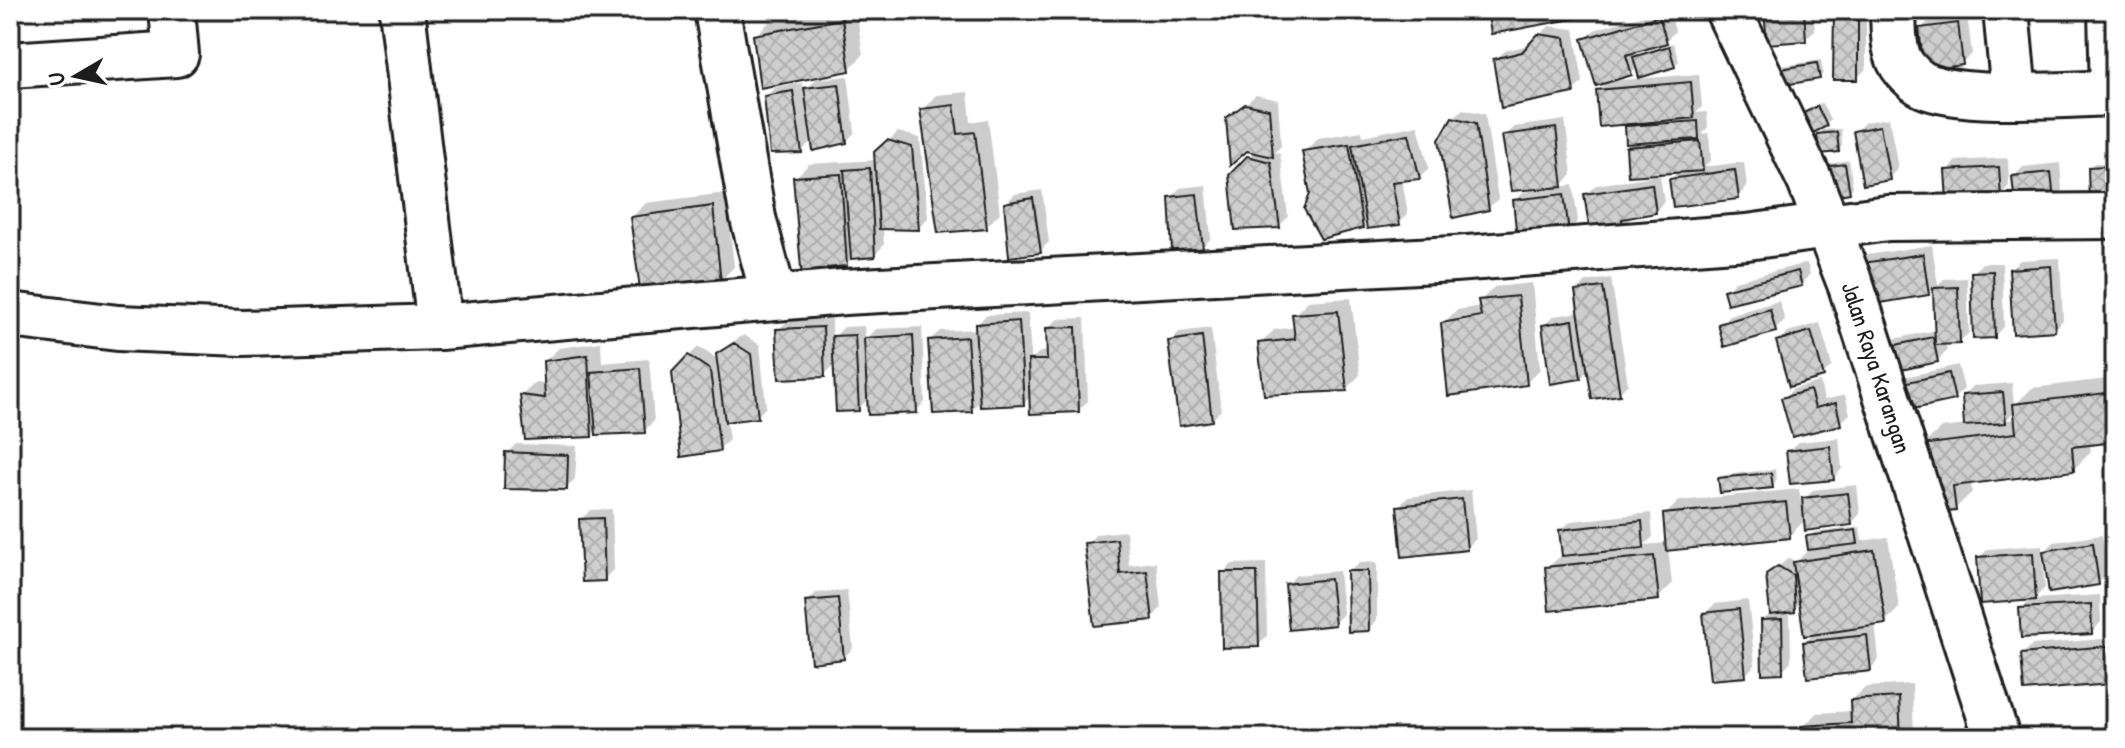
<svg xmlns="http://www.w3.org/2000/svg" width="2125" height="748" font-family="'Patrick Hand',sans-serif">
	<style>
		.shadow { fill: #0003; fill-rule: evenodd }
		.building { fill: url(#building-cross-hatch); stroke: #1c1c1c; stroke-width: 2 }
		.lines { fill: none; stroke-linecap: round; stroke-linejoin: round }
		.minor-casing { stroke: #1c1c1c; stroke-width: 50 }
		.highway-casing { stroke: #1c1c1c; stroke-width: 50 }
		.minor { stroke: #fff; stroke-width: 44 }
		.highway { stroke: #fff; stroke-width: 44 }
		.labels { text-anchor: middle; dominant-baseline: central; stroke-width: 6; stroke-linejoin: round; paint-order: stroke }
		.street-label { font-size: 24px; fill: #1c1c1c; stroke: #fff }
	</style>
	<defs>
		<pattern id="building-cross-hatch" width="8" height="8" patternUnits="userSpaceOnUse" patternTransform="scale(2)"><rect width="8" height="8" fill="#cecece"/><path d="M0 0l8 8M0 8l8-8" fill="none" stroke="#b0b0b0"/></pattern>
	</defs>
	<rect width="100%" height="100%" fill="#fff"/>
	<filter id="ink" filterUnits="userSpaceOnUse"><feTurbulence type="fractalNoise" baseFrequency=".0125" numOctaves="2"/><feDisplacementMap in="SourceGraphic" scale="16" xChannelSelector="R" yChannelSelector="G"/><feConvolveMatrix kernelMatrix="1 2 1 2 8 2 1 2 1" color-interpolation-filters="sRGB"/></filter>
	<g filter="url(#ink)">
		<!-- shadow -->
		<path class="shadow" d="M834,10h22l7,45 -14,14 -94,-33 14,-14z
			M1660,10h9l6,21 -9,10 -30,9 2,4 35,-11 6,18 -5,5 -36,1 -7,6 -21,8 89,-7 3,33 -6,6 11,-1 1,15 -6,7 7,-1 2,27 -7,7 40,-5 3,25 -9,10 -67,-18 9,-9 -52,-23 6,-6h-6l-1,-19 -29,-31 11,-11 -24,-40 9,-10z
			M1766,10h47l2,20 -10,9z
			M1836,10h30v59l-9,9z
			M1967,14l5,40 -10,9 -41,-34 9,-10z
			M1549,26l25,3 9,53 -10,9 -78,-31 10,-9 27,-7z
			M1821,60l2,13 -4,5 -48,-7 5,-4z
			M848,76l7,56 -9,10 -33,-3 -11,12 -36,-54 9,-10 27,-4 2,16 4,-1 -1,-9 9,-10z
			M968,92l3,30 17,-3 12,94 -14,14 -63,-118 13,-14z
			M1256,95l22,5 3,46 -6,6 5,1 8,64 -9,9 -47,-51 23,-24 -27,-32z
			M1822,103l8,17 -4,4 -29,-8z
			M1463,109l22,5 13,85 -10,9 -35,-90z
			M1889,118l9,50 -9,10 -34,-46 10,-10z
			M1565,120l7,55 -12,12 13,-2 5,36 -10,9 -53,-29 9,-9 13,-2 -1,-3 -32,-51 10,-9z
			M1418,125l11,43 -10,9 -17,2 6,35 -9,9 -31,-2 -6,5 -50,-32 -8,-42 14,-14 44,-7 1,5z
			M1841,129l1,17 -4,4 -19,-15 4,-5z
			M898,132l22,6 8,80 -10,10h-35l1,17 -9,10 -22,2 -7,7 -7,1 -12,12 -32,-99 14,-14 68,-4 -1,-7z
			M2008,158l1,28 -9,10 -53,-25 9,-10z
			M1849,160l4,27 -4,4 -23,-23 4,-4z
			M2060,163l2,27 -9,10 -39,-23 9,-10z
			M2094,163h16l1,32 -4,5 -17,-32z
			M1660,175l4,27 -9,9 -23,6 -10,10 -36,-33 10,-9z
			M1206,185l5,53 -9,9 -31,-49 9,-10z
			M1042,190l7,52 -9,9 -34,-48 9,-9z
			M726,193l8,74 -14,14 -88,-64 14,-14z
			M1932,245l6,40 6,-6 23,-1 2,55 -10,9 -14,1 2,8 -10,10 -53,-12 10,-10 42,-9 -1,-43 -7,6 -70,-28 9,-10z
			M2060,258l3,62 -9,9 -43,-60 9,-9z
			M1807,263l3,11 -9,10 -75,6 9,-9z
			M1982,263h20l2,64 -10,9 -21,-63z
			M1611,278l17,106 -9,9 -30,-24 -9,9 -36,-53 10,-9 26,-4 -3,-20 9,-10z
			M1532,283l8,86 -14,14 -83,-60 14,-13 24,-4 -1,-5 14,-14z
			M1351,298l9,77 -14,14 -86,-45 14,-14 22,-3 -2,-12 14,-14z
			M1779,301l6,19 -10,10 -55,-5 9,-10z
			M1028,313l3,47 9,-8 9,-1 -1,-23 10,-9 27,-1 3,83 -10,9 -46,-15 -8,8 -42,-4 -11,11 -41,-70 10,-9 37,-2v-4l9,-10z
			M832,319v20l12,-12 20,-1 1,14 11,-11 46,-2 3,75 -9,9 -47,-13 -11,11 -22,-46 -12,12 -46,-45 10,-9z
			M1820,323l12,43 -9,9 -44,-34 9,-9z
			M1211,328l10,82 -9,10 -42,-78 9,-10z
			M744,335l16,10 6,62 -9,9 -31,4 3,20 -10,9 -30,-93 9,-9 21,13 -1,-5 10,-10z
			M601,342l1,21 47,-4 5,62 -10,10 -46,-3 -7,7 -69,-40 14,-13 10,1 -1,-22 14,-13z
			M1958,365l6,24 -10,9 -58,-12 9,-9z
			M2115,378v62l-25,3 1,9 -17,17 -103,13 1,10 -17,17 -32,-64 18,-17 25,-3 -2,-30 9,-9 39,-3 2,23 18,-18zM2016,410l1,9 -11,1z
			M1820,382l4,18 21,-5 5,19 -10,9 -57,-25 10,-9z
			M1839,438l3,31 -9,9 -44,-27 9,-9z
			M516,444l61,2 -2,33 -9,9 -59,-35z
			M1775,469l1,12 -4,5 -52,-7 5,-4z
			M1857,485l3,29 -9,10 -45,-5 -17,17 -121,12 4,36 -14,14 -111,-30 17,-15 -3,-23 10,-9 80,-8 2,24 -9,8 24,-2 -3,-28 14,-14 120,-12 2,14 12,-13z
			M1471,490l5,49 -10,9 -67,-42 9,-9z
			M612,509l2,60 -10,10 -23,-60 10,-9z
			M1860,527l2,14 26,-4 11,71 -14,14 -10,1 4,37 -9,9 -65,-26 10,-11 -14,-29 -11,7 1,51 -9,10 -19,-50 9,-9 -4,-37 21,-17 7,4 14,-14 -2,-11 5,-4z
			M1126,531l3,34 27,-3 5,46 -9,10 -65,-74 9,-10z
			M2102,535l6,38 -10,10 -56,-27 3,32 -11,11 66,-4 1,27 -9,10 -71,-23 11,-11 -53,-40 9,-9 54,-4v9l12,-12z
			M1377,562v58l-9,9 -19,-57 10,-9z
			M1266,563l1,73 -9,9 -35,-72 9,-9z
			M1339,571l4,43 -9,9 -47,-38 9,-10z
			M847,590l6,58 -9,9 -37,-55 9,-9z
			M1748,600l7,65 -10,10 -40,-62 10,-9z
			M2115,638v39l-5,5 -87,-28 9,-9z
			M1912,684l2,54h-110l-1,-11 14,-14 35,-2v-11l14,-13z
			M1691,732l1,6h-41z"/>
		<!-- building -->
		<path class="building" d="M1487,10h90l1,8 -87,16z
			M1764,10h40l2,31 -39,3z
			M1834,10h24v70h-25z
			M1659,16l8,27 -41,12 6,20 -36,11 -14,-47z
			M842,19l8,52 -90,17 -7,-53z
			M1958,23l5,42 -39,5 -5,-42z
			M1538,34l27,4 9,55 -73,15 -8,-49 29,-7z
			M1669,46l6,21 -36,11 -6,-21z
			M1817,63l3,16 -48,8 -3,-16z
			M1691,82l3,36 -95,9 -3,-37z
			M839,84l8,59 -34,8 -9,-63z
			M793,91l9,62 -32,1 -6,-58z
			M1245,104l24,5 4,48 -26,-6 -17,15 -4,-48z
			M954,105l4,29 17,-2 12,97 -49,4 -18,-124z
			M1817,106l10,20 -26,13 -11,-19z
			M1452,117l24,6 13,87 -36,8 -14,-78z
			M1698,121l1,18 -73,5 -1,-18z
			M1880,126l10,54 -27,5 -10,-54z
			M1556,128l7,59 -52,4 -9,-56z
			M1837,132l2,20 -20,2 -2,-20z
			M1409,134l11,45 -28,3 8,43 -33,4 -15,-84z
			M887,140l25,7 7,83 -40,-1 -5,-77z
			M1700,141l3,30 -75,5 -2,-29z
			M1349,144l14,84 -42,11 -17,-30 6,-15 -8,-43z
			M1247,156l24,6 9,66 -45,2 -6,-55z
			M1845,164l5,29 -22,4 -5,-30z
			M2106,166l2,36 -19,1 -1,-36z
			M1999,167l2,31 -54,3 -2,-31z
			M870,168l5,89 -24,2 -7,-89z
			M1735,170l4,29 -66,8 -4,-28z
			M2051,172l3,29 -39,5 -3,-30z
			M841,174l6,92 -20,2 1,11h-26l-9,-102z
			M1652,184l4,29 -34,6 1,10 -33,4 -6,-39z
			M1197,194l6,55 -31,2 -3,-54z
			M1564,194l5,38 -52,7 -4,-39z
			M1033,198l8,55 -32,4 -5,-54z
			M713,206l8,77 -81,6 -10,-72z
			M1923,254l6,41 -67,11 -6,-42z
			M2051,266l4,65 -42,3 -4,-65z
			M1798,271l4,15 -75,18 -4,-14z
			M1993,271l2,67 -22,1 -2,-67z
			M1603,287l17,108 -28,4 -17,-108z
			M1958,287l2,57 -25,1 -2,-57z
			M1518,296l9,89 -79,11 -7,-73 40,-7 -3,-16z
			M1770,309l6,23 -52,15 -6,-23z
			M1338,311l9,80 -83,4 -6,-52 37,-4 -3,-25z
			M1573,320l8,59 -31,5 -8,-59z
			M1019,321l5,84 -44,2 -5,-83z
			M823,327l2,50 -46,2 -3,-50z
			M1076,327l3,85 -49,2 -2,-54h19l-1,-32z
			M1811,331l13,46 -35,10 -13,-46z
			M855,335l4,76 -23,1 -4,-76z
			M913,335l4,78 -49,2 -4,-77z
			M1202,336l10,85 -33,5 -11,-85z
			M967,337l5,75 -39,2 -5,-74z
			M1933,337l5,25 -51,11 -5,-25z
			M734,343l17,11 7,64 -33,4 -9,-68z
			M588,355l4,82 -67,3 -5,-45 25,3 -2,-37z
			M688,355l22,15 10,81 -39,6 -9,-85z
			M640,368l5,65 -49,2 -5,-63z
			M1949,373l6,27 -56,12 -5,-27z
			M1810,390l5,18 21,-5 5,22 -49,12 -11,-39z
			M2003,392l3,31 -42,3 -2,-31z
			M2115,392v50l-43,5 2,24 -121,15 3,25 -27,3 -8,-69 95,-12 -3,-29z
			M1830,446l4,34 -44,4 -4,-33z
			M505,452l63,3 -1,35 -63,-1z
			M1771,473l2,15 -53,5 -2,-15z
			M1848,493l4,32 -47,6 -3,-33z
			M1462,499l5,51 -65,7 -5,-51z
			M1786,502l4,36 -124,13 -3,-37z
			M603,518l2,63 -23,1 -3,-63z
			M1642,521l2,27 -82,8 -3,-26z
			M1856,530l2,14 -50,6 -2,-14z
			M1117,539l3,35 27,-3 6,49 -59,6 -10,-83z
			M2093,543l6,42 -50,8 -6,-42z
			M1874,550l12,74 -82,12 -11,-74z
			M2033,553l3,47 -56,4 -3,-47z
			M1654,556l5,44 -110,11 -4,-44z
			M1778,566l15,9 2,37 -25,3 -4,-41z
			M1347,571h21l1,60 -21,1z
			M1221,572h36l2,75 -37,1z
			M1330,579l5,46 -46,5 -4,-46z
			M838,598l6,61 -33,4 -6,-62z
			M2091,604l1,30 -71,4 -2,-30z
			M1739,609l7,68 -36,3 -7,-67z
			M1782,619l1,54 -21,1 -1,-54z
			M1867,635l4,36 -64,7 -4,-36z
			M2107,646l4,38 -87,7 -3,-37z
			M1899,697l2,41h-99l-1,-12 50,-3 -1,-23z"/>
		<g class="lines">
			<defs>
				<path id="minor" d="M402,10l38,317
					M717,10l36,208 21,80
					M1893,10c1,19 -1,44 12,59 5,6 13,13 19,16 41,18 143,9 191,8
					M2006,10l8,85
					M2111,10l2,84
					M10,65l166,-11 -4,-44
					M10,315l108,13 125,5 197,-6 404,-35 610,-33 293,-22 141,-19 227,-2"/>
				<g id="highway">
					<path id="s1" d="M1728,10l82,171 41,105 146,452"/>
				</g>
			</defs>
			<!-- minor casing -->
			<use href="#minor" class="minor-casing"/>
			<!-- highway casing -->
			<use href="#highway" class="highway-casing"/>
			<!-- minor -->
			<use href="#minor" class="minor"/>
			<!-- highway -->
			<use href="#highway" class="highway"/>
		</g>
	</g>
	<g class="labels">
		<!-- street labels -->
		<g class="street-label">
			<text stroke="none"><textPath href="#s1" startOffset="388">Jalan Raya Karangan</textPath></text>
		</g>
	</g>
	<!-- margin -->
	<rect width="2125" height="748" fill="none" stroke="#fff" stroke-width="40"/>
	<rect x="20" y="20" width="2085" height="708" fill="none" stroke="#1c1c1c" stroke-width="3" filter="url(#ink)"/>
	<!-- north arrow -->
	<g transform="translate(76 76) rotate(261)" stroke="#ffffff" stroke-width="6" paint-order="stroke">
	<path d="M0-6L14 30L0 20L-14 30Z" fill="#1c1c1c"/>
	<text y="-12" font-size="22" font-weight="bold" text-anchor="middle" fill="#1c1c1c">U</text>
	</g>
</svg>
